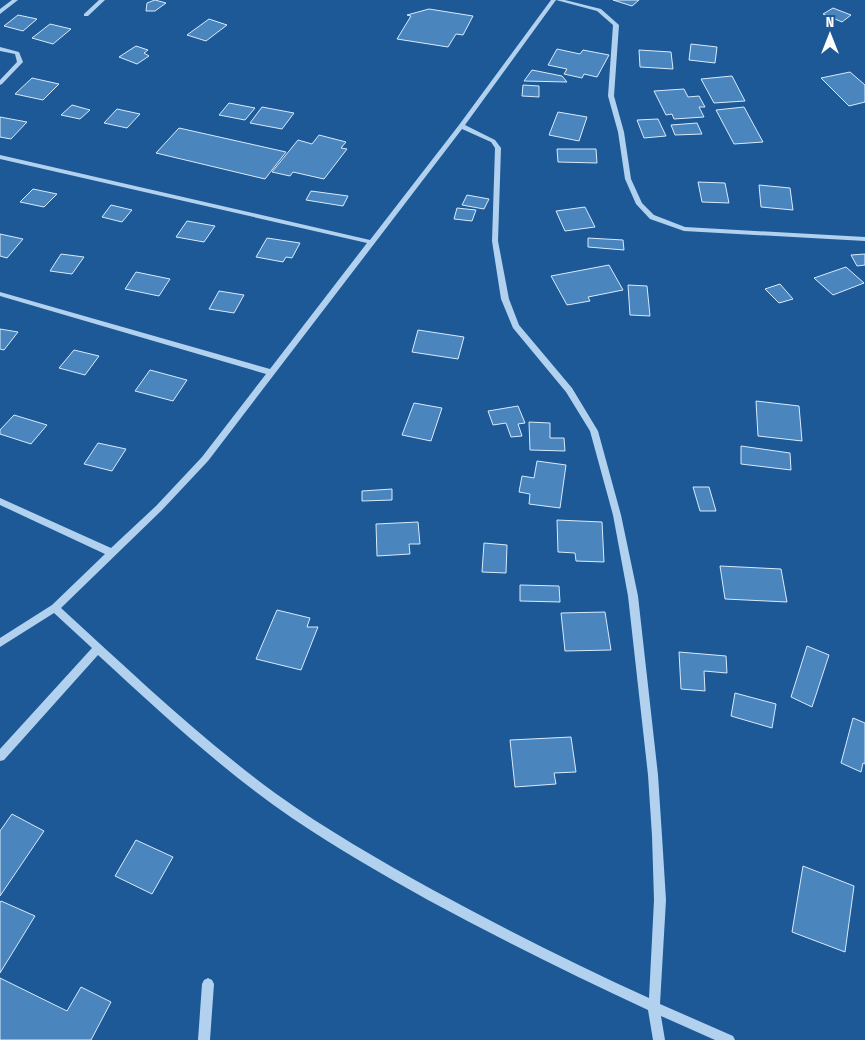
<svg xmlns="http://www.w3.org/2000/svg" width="865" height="1040" font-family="'Fira Sans Condensed',sans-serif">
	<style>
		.building { fill: #4a85be; stroke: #d8eafb }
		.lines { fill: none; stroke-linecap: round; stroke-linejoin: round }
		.minor { fill: #b1d1ef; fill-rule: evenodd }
	</style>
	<rect width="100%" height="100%" fill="#1d5996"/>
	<!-- building -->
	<path class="building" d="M155,0l11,3 -11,8h-9l1,-8z
		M613,0h26l-7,6z
		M833,8l18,7 -9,7 -19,-8z
		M429,9l44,7 -10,19 -7,-1 -8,13 -51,-8 14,-23 -4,-1z
		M18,15l19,4 -14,12 -19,-5z
		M209,19l18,6 -21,16 -19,-6z
		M50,24l21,5 -18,15 -21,-6z
		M691,44l26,3 -2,16 -26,-3z
		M136,46l12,4 -4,3 5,3 -12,8 -18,-7z
		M557,49l23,5 3,-4 26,5 -12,22 -13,-3 -2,4 -18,-4 3,-5 -19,-4z
		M639,50l32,2 2,17 -33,-2z
		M532,70l30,6 5,6 -43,-1z
		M850,72l15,13v17l-16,4 -28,-28z
		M732,76l13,25 -31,2 -13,-24z
		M32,78l27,6 -16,16 -28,-6z
		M523,85l16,1v11l-17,-1z
		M684,89l4,8 11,-1 6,11h-6l5,10 -30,2 -2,-5 -6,1 -12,-24z
		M229,103l26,5 -10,12 -26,-5z
		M72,105l18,5 -10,9 -19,-4z
		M262,107l32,6 -12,16 -32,-6z
		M744,107l19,35 -29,2 -18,-34z
		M117,109l23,5 -13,14 -23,-5z
		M558,112l29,5 -8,24 -30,-6z
		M0,117l27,5 -16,17 -11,-2z
		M658,119l8,17 -22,2 -7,-18z
		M697,123l5,11 -27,1 -4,-10z
		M179,128l107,24 -21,27 -109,-26z
		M319,135l27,7 -5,6 6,1 -23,30 -31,-7 -3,4 -18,-4 26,-32 14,4z
		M557,149h39l1,14 -39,-1z
		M698,182l27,1 4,20 -27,-1z
		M759,185l31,3 3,22 -32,-3z
		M33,189l24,5 -13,13 -24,-5z
		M311,191l37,5 -5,10 -37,-6z
		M467,195l22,4 -5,10 -22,-4z
		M111,205l21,5 -10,12 -20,-5z
		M585,207l10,20 -30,4 -9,-20z
		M457,208l19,2 -4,11 -18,-2z
		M187,221l28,5 -11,16 -28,-5z
		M0,234l23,5 -16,19 -7,-2z
		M267,238l33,5 -8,15 -6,-1 -3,5 -27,-5z
		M588,238l35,2 1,10 -36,-3z
		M61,254l23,3 -12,17 -22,-3z
		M865,254v11l-8,1 -6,-11z
		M609,265l14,25 -35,7 2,4 -23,4 -16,-29z
		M846,267l18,16 -31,12 -19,-17z
		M136,272l34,7 -11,17 -34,-7z
		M780,284l13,15 -14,4 -14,-14z
		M628,285l19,1 3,30 -20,-1z
		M219,291l25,4 -10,18 -25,-4z
		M0,329l18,3 -14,18 -4,-1z
		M418,330l46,7 -6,22 -46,-7z
		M74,350l25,6 -14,19 -26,-7z
		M150,370l37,10 -14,21 -38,-10z
		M756,401l43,5 3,35 -44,-5z
		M414,403l28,5 -11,33 -29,-6z
		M518,406l7,17 -7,1 4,12 -11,1 -5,-14 -13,2 -5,-14z
		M14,415l33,10 -16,19 -31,-10v-4z
		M529,422l21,1v15h14l1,13 -35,-1z
		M98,443l28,6 -14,22 -28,-7z
		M741,446l49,7 1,17 -50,-6z
		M537,461l29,4 -6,43 -31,-4 1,-10 -11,-2 3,-16 12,2z
		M693,487h16l7,24h-16z
		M392,489v11l-30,1v-10z
		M557,520l45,2 2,40 -28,-1 -1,-8 -17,-1z
		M418,522l2,22h-11l1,10 -33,2 -1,-32z
		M484,543l23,2 -1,28 -24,-1z
		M720,566l61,3 6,33 -62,-3z
		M520,585l39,1 1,16 -40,-1z
		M277,610l33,8 -3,9h11l-17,43 -45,-11z
		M605,612l6,38 -46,1 -4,-38z
		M807,646l22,9 -17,52 -21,-10z
		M679,652l47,4 1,17 -23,-2 1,20 -24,-2z
		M735,693l41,11 -4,24 -41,-12z
		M853,718l12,5v41l-2,-1 -2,9 -20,-9z
		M571,737l5,35 -22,1 2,11 -41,3 -5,-47z
		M12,814l32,17 -44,65v-65z
		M136,840l37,17 -21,37 -37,-18z
		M803,866l51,20 -9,66 -53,-20z
		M1,901l34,15 -35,57v-71z
		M0,978l67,33 14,-24 30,15 -20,38h-91z"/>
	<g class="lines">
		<!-- minor -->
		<path class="minor" d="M12,0h6l-18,14v-5z
			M99,0h6l-17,16h-4v-2z
			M551,0h14l36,9 18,16 -5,71 10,36 7,47 11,24 12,12 31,12 180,10v4l-181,-10 -34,-12 -14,-15 -11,-25 -7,-47 -10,-36 5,-71 -16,-14 -41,-11 -91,125 30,15 6,8 -3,93 11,58 10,26 53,63 26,43 23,84 17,81 20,179 4,61 4,64 -6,104 73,32 2,4h-20l-54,-24 4,24h-12l-5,-30c-74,-34 -148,-71 -220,-110 -46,-26 -92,-52 -136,-82 -70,-48 -132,-106 -194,-163l-94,105 -4,1v-12l92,-101 -38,-35 -54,34v-9l52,-33 53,-51 -105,-49v-7l111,50 45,-42 46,-49 64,-83 -266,-78v-4l270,77 97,-126 -367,-84v-4l370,85 89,-115zM462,129l29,13 4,6 -3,93 9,58 12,29 53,64 24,39 23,84 15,81 20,179 4,61 2,64 -5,98c-73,-33 -146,-70 -216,-108 -54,-30 -108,-61 -158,-97 -76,-56 -144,-121 -214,-185l101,-98 46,-49z
			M0,47l19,5 4,10 -21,22 -2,1v-5l17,-18 -2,-8 -15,-3z
			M208,978l4,2 2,4 -4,56h-12l4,-56 2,-4z"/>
	</g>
	<!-- north arrow -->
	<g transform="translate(830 35)" stroke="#1d5996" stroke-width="4" paint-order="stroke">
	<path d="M0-4L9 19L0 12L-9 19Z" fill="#ffffff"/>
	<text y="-8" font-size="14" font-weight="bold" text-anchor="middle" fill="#ffffff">N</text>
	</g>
</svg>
